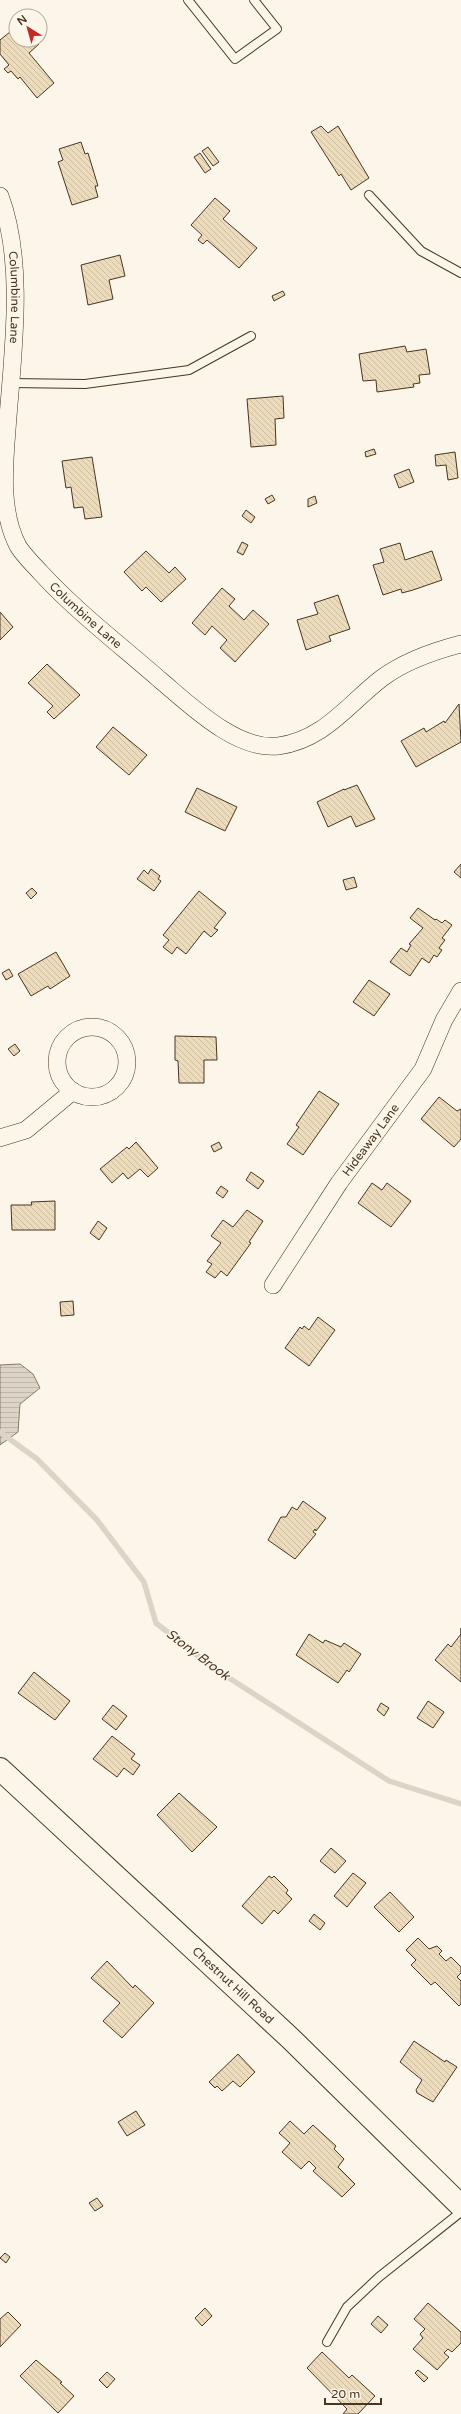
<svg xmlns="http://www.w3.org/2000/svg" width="461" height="2414" font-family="'Varela Round',sans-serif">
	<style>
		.water { fill: url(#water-rules); stroke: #887966 }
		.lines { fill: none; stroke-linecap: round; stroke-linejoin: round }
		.stream { stroke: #dcd4c6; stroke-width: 5.5 }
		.building { fill: url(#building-back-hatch); stroke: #4a3520 }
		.lane-casing { stroke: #4a3520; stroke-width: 10 }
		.street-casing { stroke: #4a3520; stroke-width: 18 }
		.secondary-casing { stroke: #4a3520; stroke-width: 24 }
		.lane { stroke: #fbf6e9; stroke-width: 8 }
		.street { stroke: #fbf6e9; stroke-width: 17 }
		.secondary { stroke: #fbf6e9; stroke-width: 22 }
		.labels { text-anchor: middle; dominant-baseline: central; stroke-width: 3; stroke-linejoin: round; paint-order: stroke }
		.street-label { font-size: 12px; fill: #4a3520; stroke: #fbf6e9 }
		.water-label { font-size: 13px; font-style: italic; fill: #4a3520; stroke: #fbf6e9 }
	</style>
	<defs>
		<pattern id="water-rules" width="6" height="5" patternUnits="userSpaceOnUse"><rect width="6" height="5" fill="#dcd4c6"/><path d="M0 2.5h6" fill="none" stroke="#beb7aa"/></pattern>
		<pattern id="building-back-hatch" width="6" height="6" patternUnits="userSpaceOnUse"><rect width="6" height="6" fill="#ecdcbc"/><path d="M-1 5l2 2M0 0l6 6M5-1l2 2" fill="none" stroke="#ccbda1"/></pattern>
	</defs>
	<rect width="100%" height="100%" fill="#fbf6e9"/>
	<!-- water -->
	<path class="water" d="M20,1364l13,10 7,14 -20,16 -2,28 -18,13v-80z"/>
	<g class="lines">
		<!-- stream -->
		<path class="stream" d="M0,1432l37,27 60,61 47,62 12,41 56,44 177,114 72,23"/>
	</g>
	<!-- building -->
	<path class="building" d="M10,32l8,9 17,-1 4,4 -10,9 25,30 -17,15 -17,-21 -2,2 -7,-8 -3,2 -4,-4 5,-4 -9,-11v-14z
		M321,126l7,7 10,-7 31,52 -18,12 -10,-16 -2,2 -28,-44z
		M81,142l4,12 3,-1 10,33h-3l3,11 -26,8 -14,-43 5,-2 -4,-11z
		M208,147l11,15 -6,4 -11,-15z
		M200,153l11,16 -6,4 -11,-16z
		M215,198l15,13 -7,8 34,29 -18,20 -32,-28 -4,4 -5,-4 4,-5 -11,-10z
		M120,255l5,21 -16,4 4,19 -25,6 -7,-40z
		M283,291l2,4 -11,6 -2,-5z
		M405,346l2,6 19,-3 4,25 -11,1 1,8 -7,1 1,3 -37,5 -1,-12 -13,1 -4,-27z
		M283,396l1,22 -9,1 1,26 -25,2 -4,-48z
		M374,449l2,5 -10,3 -1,-5z
		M455,452l3,26 -10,2 -2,-15 -10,1 -1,-11z
		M92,457l10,60 -17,2 -2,-12 -9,1 -3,-21 -5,1 -4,-27z
		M409,469l5,13 -15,6 -5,-13z
		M272,495l3,5 -7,4 -3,-5z
		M315,496l2,7 -9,4v-8z
		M246,510l9,7 -4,6 -9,-7z
		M242,542l6,3 -5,10 -6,-3z
		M400,543l5,17 27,-9 10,29 -29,10 -11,3 -1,-4 -18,6 -10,-30 11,-3 -4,-13z
		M146,551l23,22 6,-6 11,12 -25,23 -15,-15 -4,4 -18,-19z
		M222,588l13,11 -6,7 15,14 9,-10 16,14 -34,38 -15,-14 7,-8 -15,-14 -7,9 -13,-12z
		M338,595l12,34 -21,7 2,5 -25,9 -9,-30 21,-6 -4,-11z
		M0,612l13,15 -13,13z
		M47,664l33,31 -26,24 -7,-7 6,-6 -25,-23z
		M459,704l2,38 -45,25 -15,-26 23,-13 2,4 18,-11 1,2z
		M113,727l34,28 -18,20 -33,-28z
		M357,785l18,34 -19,8 -5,-11 -23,11 -11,-25 27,-13v1z
		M197,788l40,19 -12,24 -40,-19z
		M461,864v14l-7,-6z
		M151,869l9,7 -2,3 3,2 -7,10 -17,-12 7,-9 4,4z
		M354,877l3,10 -11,3 -3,-10z
		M32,888l5,5 -6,6 -5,-6z
		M199,891l27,22 -12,15 4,2 -7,7 -7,-6 -18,23 -9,-7 -5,7 -9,-7 6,-7 -6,-5z
		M418,908l17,12 1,-1 6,4 3,-3 7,5 -10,13 3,2 -6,8 3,2 -5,7 -3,-2 -5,8 -7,-5 -12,18 -20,-14 11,-14 6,4 4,-7 -2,-1 14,-16 -13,-10z
		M56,952l14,24 -20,13 -2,-3 -17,10 -13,-22z
		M9,969l4,7 -7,4 -4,-7z
		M369,980l21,14 -16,22 -21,-14z
		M175,1036l41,1 1,23h-13v23h-25l-1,-22 -3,-1z
		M15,1044l5,7 -6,5 -6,-7z
		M319,1091l20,13 -36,51 -16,-11 12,-17 -3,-2z
		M439,1097l18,14 4,-2v30l-7,8 -33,-28z
		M136,1142l22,26 -10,9 -8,-8 -12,10 -5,-6 -11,10 -12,-14 27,-22 2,2z
		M219,1142l3,6 -8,4 -3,-6z
		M251,1172l13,9 -6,8 -12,-9z
		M372,1183l10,7 5,-7 24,18 -20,26 -33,-24z
		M221,1186l7,5 -5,7 -7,-5z
		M55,1201v29h-43l-1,-25h21l-1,-3z
		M247,1210l16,11 -14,21 2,1 -24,33 -6,-5 -6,7 -9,-6 6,-8 -5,-3 14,-18 -10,-7 12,-16 10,7z
		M98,1221l9,7 -8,12 -9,-7z
		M73,1301l1,14 -13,1 -1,-14z
		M318,1317l17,13 -26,36 -24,-18 15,-21 2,2 2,-3 5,4z
		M303,1501l23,17 -10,13 -1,-2 -2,3 3,2 -21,25 -27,-19 13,-23h5l6,-10 5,3z
		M461,1628v54l-26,-22 13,-16 3,3 10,-13z
		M309,1634l14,9 2,-3 16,7 3,-4 17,11 -12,18 -2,-2 -9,13 -42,-28z
		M34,1672l36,29 -15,19 -37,-27z
		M428,1701l16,11 -11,16 -16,-10z
		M381,1703l8,5 -5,8 -7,-6z
		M113,1705l14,11 -11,14 -14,-11z
		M112,1736l23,18 -4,5 9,6 -7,10 -9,-7 -7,9 -24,-18z
		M179,1793l38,34 -25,25 -35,-37z
		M331,1848l15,13 -11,12 -15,-12z
		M353,1873l13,10 -19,24 -13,-11z
		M269,1876l3,2 2,-2 14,14 -2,3 6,6 -14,15 -4,-4 -12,14 -20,-18z
		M390,1892l24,25 -15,15 -25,-25z
		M314,1914l11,9 -5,7 -11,-9z
		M418,1938l11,11 8,-3 5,5 -3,3 7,7 5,-4 10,10v6l-4,4 4,4v23l-2,2 -24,-24 -4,3 -20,-20 5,-5 -10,-10z
		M107,1961l26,27 2,-3 19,18 -32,35 -19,-17 17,-18 -29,-25z
		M414,2041l31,21 1,-2 11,7 -24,35 -16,-9 -1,-3 6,-10 -22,-18z
		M238,2054l17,18 -15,15 -7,-6 -11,10 -5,-5 -2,2 -6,-6z
		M136,2111l9,14 -18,11 -9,-14z
		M290,2121l14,13 9,-9 23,21 -2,3 10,10 -6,8 17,17 -13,13 -29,-26 3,-3 -7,-7 -8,8 -19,-17 8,-9 -11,-10z
		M97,2198l6,8 -8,5 -6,-8z
		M5,2253l5,4 -4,6 -6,-5z
		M428,2303l33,29v11l-9,9 -4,-3 -4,4 5,4 -12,13 -24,-21 10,-11 -3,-4 5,-5 -11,-10z
		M205,2308l7,8 -10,10 -7,-8z
		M8,2312l13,13 -21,22v-28z
		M378,2316l10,9 -7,8 -10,-9z
		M322,2352l27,26 3,-3 23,21 -17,18h-15l4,-5 -40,-41z
		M36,2360l26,22 -2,1 14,13 -16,17 -38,-37z
		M418,2370l10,8 -4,4 -9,-9z
		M107,2372l8,7 -8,9 -8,-8z"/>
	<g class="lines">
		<defs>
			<path id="lane" d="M188,0l47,59 42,-30 -23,-29
				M369,195l52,56 40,22
				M10,383l75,1 104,-14 62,-34
				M327,2342l20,-35 32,-30 82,-65"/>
			<g id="street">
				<path id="s1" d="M0,196c26,69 12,162 7,234 -3,37 -7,82 11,116 6,10 15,18 23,27 36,39 78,71 118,106 30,25 77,72 119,67 46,-6 70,-42 104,-68 23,-17 52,-27 79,-34"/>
				<circle cx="92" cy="1062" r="35"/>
				<path d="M0,1138l26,-8 47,-39"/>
				<path id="s2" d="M273,1285l66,-102 84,-114 21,-49 17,-29"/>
			</g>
			<g id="secondary">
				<path id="s3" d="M0,1769l290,269 171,168"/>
			</g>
		</defs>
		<!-- lane casing -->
		<use href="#lane" class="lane-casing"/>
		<!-- street casing -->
		<use href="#street" class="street-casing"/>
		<!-- secondary casing -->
		<use href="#secondary" class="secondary-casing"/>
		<!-- lane -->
		<use href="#lane" class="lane"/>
		<!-- street -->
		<use href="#street" class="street"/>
		<!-- secondary -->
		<use href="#secondary" class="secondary"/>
	</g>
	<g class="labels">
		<!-- street labels -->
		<g class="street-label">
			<text stroke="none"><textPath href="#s1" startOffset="103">Columbine Lane</textPath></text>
			<text stroke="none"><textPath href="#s1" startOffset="451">Columbine Lane</textPath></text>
			<text stroke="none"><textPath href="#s2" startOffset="175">Hideaway Lane</textPath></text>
			<text stroke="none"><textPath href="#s3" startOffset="318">Chestnut Hill Road</textPath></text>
		</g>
		<!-- water labels -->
		<g class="water-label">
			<text transform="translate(198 1655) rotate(37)">Stony Brook</text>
		</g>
	</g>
	<!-- north arrow -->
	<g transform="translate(28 28) rotate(323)"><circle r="19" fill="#fbf6e9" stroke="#b4a999"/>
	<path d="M0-3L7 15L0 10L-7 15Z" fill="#c62828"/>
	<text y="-6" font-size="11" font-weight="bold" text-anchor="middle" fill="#4a3520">N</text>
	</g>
	<!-- scale -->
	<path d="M325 2398v6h56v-6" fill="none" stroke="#4a3520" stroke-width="2"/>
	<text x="331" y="2398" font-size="12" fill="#4a3520" stroke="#fbf6e9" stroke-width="3" paint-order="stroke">20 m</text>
</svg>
